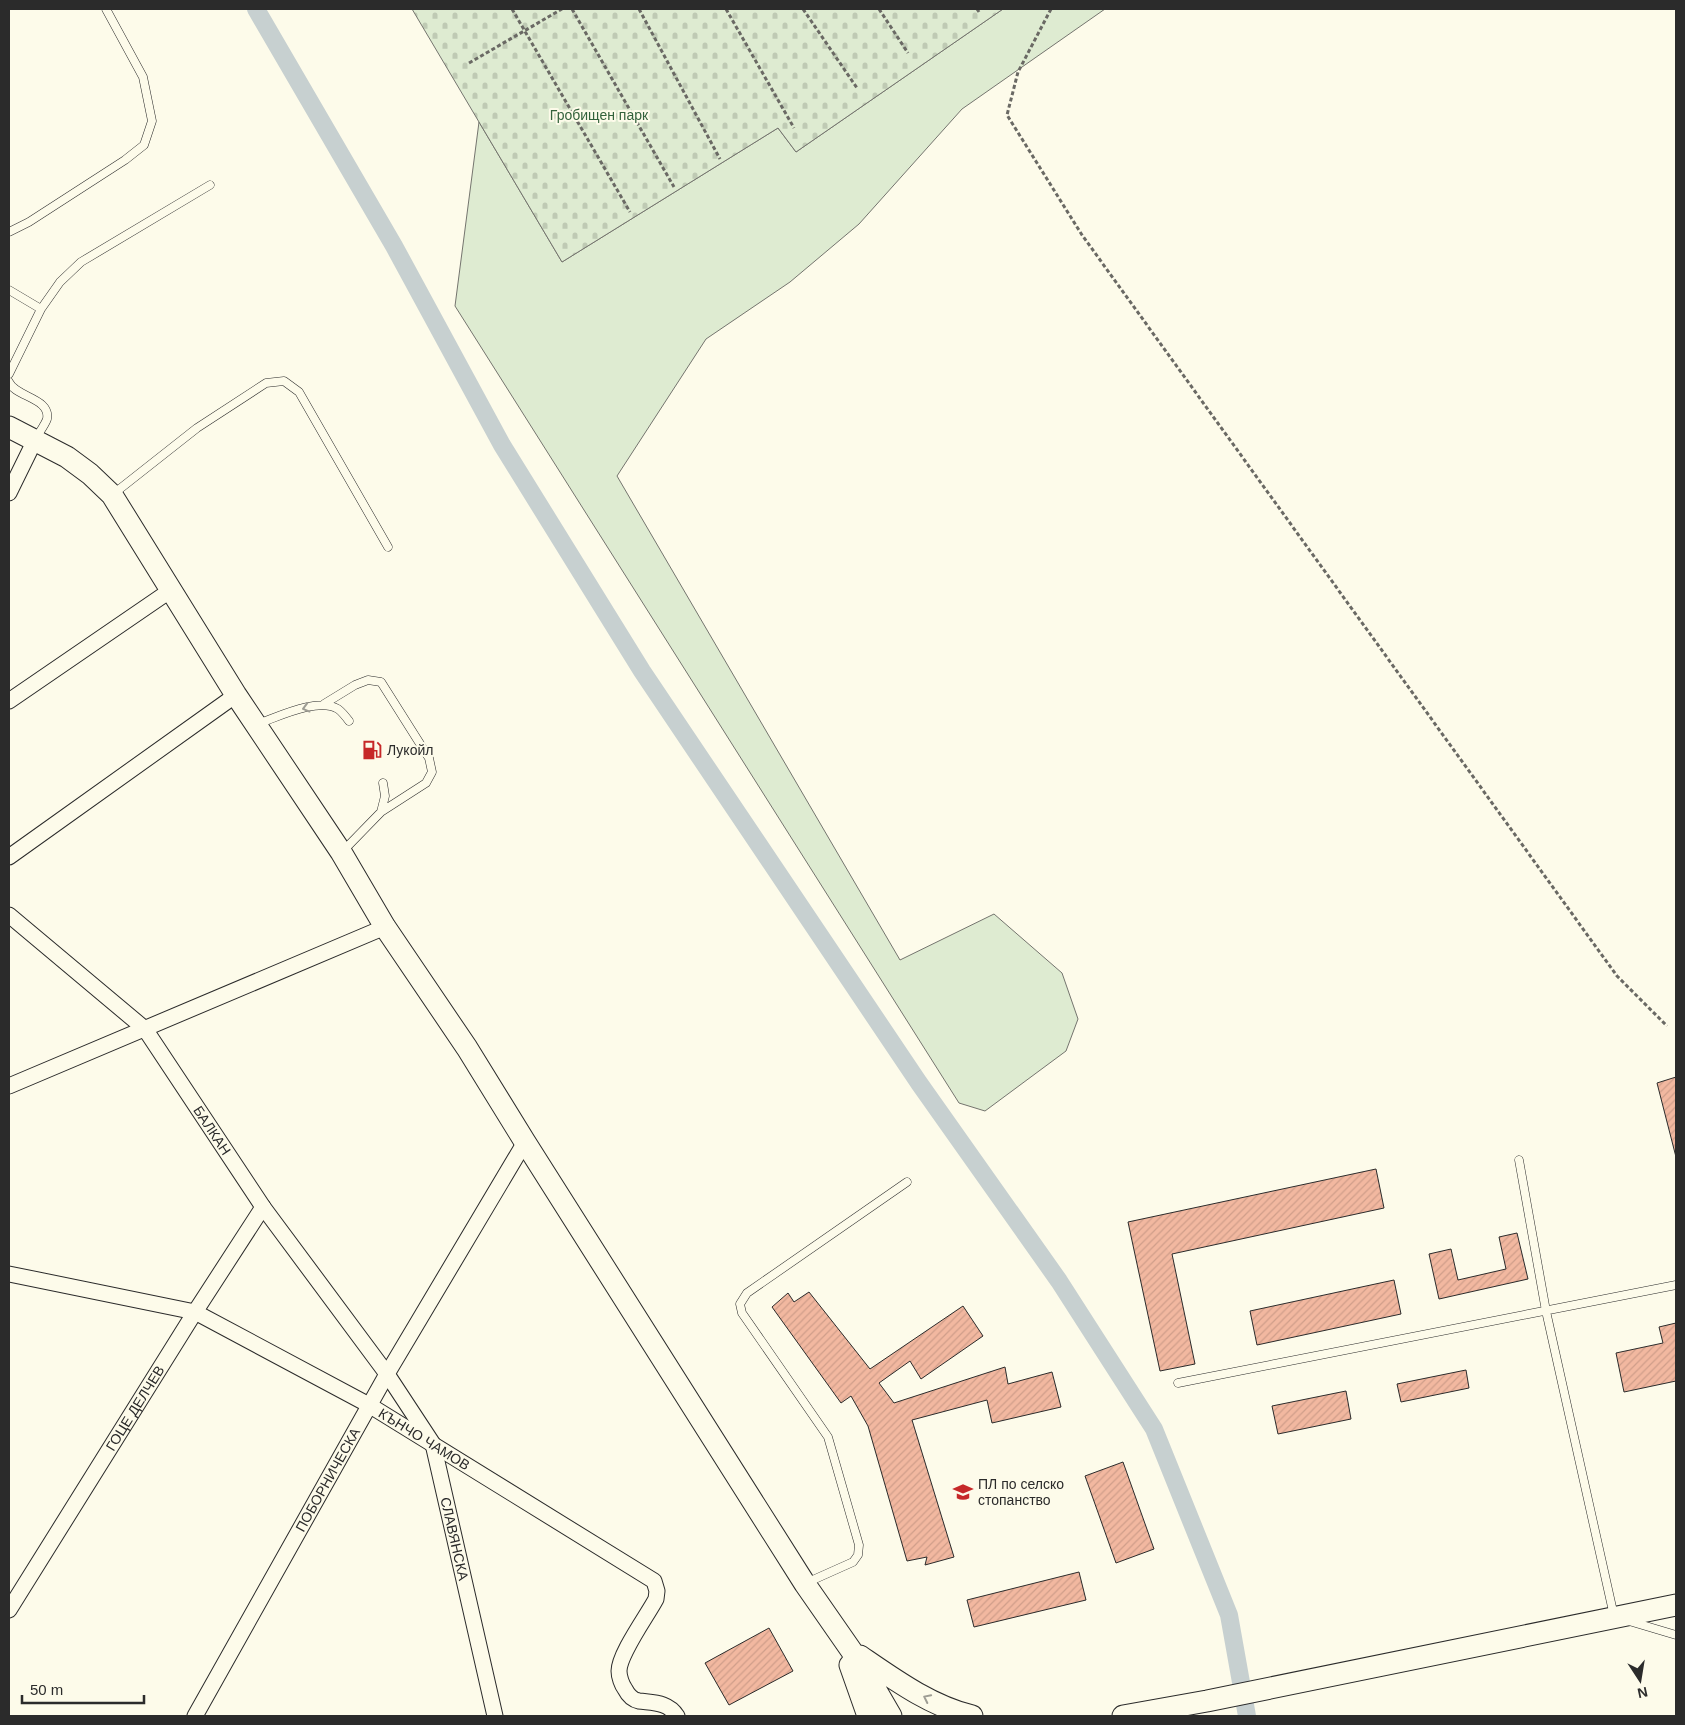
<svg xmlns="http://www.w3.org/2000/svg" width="1685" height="1725" font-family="Helvetica,sans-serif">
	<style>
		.grass { fill: #deebd1; stroke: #74746e }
		.cemetery { fill: url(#cemetery-stones); stroke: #74746e }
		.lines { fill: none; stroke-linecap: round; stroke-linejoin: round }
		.canal { stroke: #c7d0d0; stroke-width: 18 }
		.building { fill: url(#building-hatch); stroke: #2b2b2b }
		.lane-casing { stroke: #2b2b2b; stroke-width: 9 }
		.street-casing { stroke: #2b2b2b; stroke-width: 17 }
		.secondary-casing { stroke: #2b2b2b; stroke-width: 23 }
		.path { stroke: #6a6964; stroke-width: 3; stroke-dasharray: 4 2.5; stroke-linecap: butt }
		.lane { stroke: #fdfbea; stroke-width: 8 }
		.street { stroke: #fdfbea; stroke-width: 15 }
		.secondary { stroke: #fdfbea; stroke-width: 21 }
		.oneway { stroke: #9e9d94 }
		.labels { text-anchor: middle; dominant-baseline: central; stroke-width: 4; stroke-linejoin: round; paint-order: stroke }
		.park-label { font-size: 14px; fill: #34623c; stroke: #fdfbea }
		.poi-label { font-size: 14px; fill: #2b2b2b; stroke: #fdfbea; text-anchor: start }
		.street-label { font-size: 14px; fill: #2b2b2b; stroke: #fdfbea }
	</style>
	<defs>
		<pattern id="cemetery-stones" width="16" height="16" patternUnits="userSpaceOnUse" patternTransform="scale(1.25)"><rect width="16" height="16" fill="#deebd1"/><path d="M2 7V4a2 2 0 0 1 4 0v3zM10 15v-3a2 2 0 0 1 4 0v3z" fill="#bfcab4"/></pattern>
		<pattern id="building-hatch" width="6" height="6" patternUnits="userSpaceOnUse" patternTransform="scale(1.25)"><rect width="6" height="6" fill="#f2b8a0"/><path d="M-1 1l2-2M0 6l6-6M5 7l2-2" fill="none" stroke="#d09e8a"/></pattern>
	</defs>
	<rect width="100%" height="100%" fill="#fdfbea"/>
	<!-- grass -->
	<path class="grass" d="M1003,9h102l-143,100 -103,115 -69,58 -84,57 -89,137 283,484 94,-46 68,59 16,46 -12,32 -81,60 -26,-8 -504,-797 24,-184 83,140 216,-134 18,24z"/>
	<!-- cemetery -->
	<path class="cemetery" d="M412,9h591l-207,143 -18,-24 -216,134z"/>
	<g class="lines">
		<!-- canal -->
		<path class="canal" d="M256,9l138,237 108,199 140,226 277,412 140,198 95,148 75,186 18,101"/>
	</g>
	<!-- building -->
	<path class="building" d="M1676,1077v80l-19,-74z
		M1376,1169l8,39 -212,46 23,110 -35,7 -32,-149z
		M1517,1233l11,46 -89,20 -10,-45 22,-5 7,31 48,-11 -7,-32z
		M1394,1280l7,34 -144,31 -7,-34z
		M809,1292l61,77 93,-63 20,30 -62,43 -11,-18 -31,22 15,20 111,-36 3,17 44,-12 9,35 -69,16 -5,-23 -75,20 42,137 -29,8 2,-8 -20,4 -39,-135 -17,-30 -10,7 -69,-96 16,-14 6,9z
		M1676,1323v58l-52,11 -8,-39 47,-10 -4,-16z
		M1466,1370l3,18 -68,14 -4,-18z
		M1346,1391l5,28 -73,15 -6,-28z
		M1123,1462l31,87 -38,14 -31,-87z
		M1079,1572l7,28 -112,27 -7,-27z
		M769,1628l24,43 -64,34 -24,-42z"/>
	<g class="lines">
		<defs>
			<path id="lane" d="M9,232l20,-10 96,-62 19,-15 8,-24 -9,-44 -37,-68
				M9,290l32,19
				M9,374l32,-65 19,-27 21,-20 129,-77
				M9,382c6,15 42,16 38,37 -2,6 -9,15 -12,21
				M112,495l85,-67 69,-45 18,-2 15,11 89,155
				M324,704l31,-19 13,-5 13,2 48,76 3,14 -6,11 -45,29
				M257,724c21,-7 61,-27 81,-15 4,3 8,8 11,12
				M343,851l38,-39 4,-16 -2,-13
				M1519,1160l27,151 68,305
				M1178,1383l498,-98
				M806,1583l47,-21 5,-7 1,-10 -31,-108 -86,-124 -2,-9 7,-11 160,-111
				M1629,1621l47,14"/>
			<g id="street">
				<path d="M9,493l26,-53"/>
				<path d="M9,701l162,-111"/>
				<path d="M9,857l227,-162"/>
				<path id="s1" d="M9,915l136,114 118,178 124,167 46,70 62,272"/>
				<path d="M9,1086l376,-159"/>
				<path id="s2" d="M9,1274l186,38 174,93 285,176 3,10 -1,8c-9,17 -37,55 -37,72 0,6 3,14 6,18 3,6 8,11 14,12 15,2 29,1 38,15"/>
				<path id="s3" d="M9,1610l186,-298 68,-105"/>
				<path id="s4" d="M195,1716l192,-342 138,-232"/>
			</g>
			<path id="secondary" d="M9,427l58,30 23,17 22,21 124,200 105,157 44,75 82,121 58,94 280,442 57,82 29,50
				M860,1656c35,24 71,50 112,60
				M850,1665l18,51
				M1123,1716l84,-15 469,-96"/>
		</defs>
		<!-- lane casing -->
		<use href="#lane" class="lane-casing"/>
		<!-- street casing -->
		<use href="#street" class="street-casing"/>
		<!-- secondary casing -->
		<use href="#secondary" class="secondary-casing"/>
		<!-- path -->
		<path class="path" d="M512,9l118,203
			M572,9l102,178
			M639,9l81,150
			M726,9l68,119
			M803,9l54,79
			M879,9l29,44
			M977,9l2,3
			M1051,9l-33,63 -11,43 75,120 535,741 50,50
			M469,63l93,-54"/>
		<!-- lane -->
		<use href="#lane" class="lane"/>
		<!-- street -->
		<use href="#street" class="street"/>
		<!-- secondary -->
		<use href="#secondary" class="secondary"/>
	</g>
	<!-- one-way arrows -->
	<defs><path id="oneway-chevron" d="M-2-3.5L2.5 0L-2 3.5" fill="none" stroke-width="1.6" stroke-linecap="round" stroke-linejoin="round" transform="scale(1.25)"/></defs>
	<g class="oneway">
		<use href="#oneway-chevron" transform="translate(306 708) rotate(165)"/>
		<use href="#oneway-chevron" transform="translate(927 1698) rotate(-154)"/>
	</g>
	<!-- icons -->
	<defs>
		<symbol id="fuel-bare" viewBox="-9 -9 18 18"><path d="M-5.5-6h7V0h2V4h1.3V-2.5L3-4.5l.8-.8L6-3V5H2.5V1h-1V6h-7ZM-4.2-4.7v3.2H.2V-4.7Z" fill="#c62828" stroke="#fdfbea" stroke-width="2.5" paint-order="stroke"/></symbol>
		<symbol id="school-bare" viewBox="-9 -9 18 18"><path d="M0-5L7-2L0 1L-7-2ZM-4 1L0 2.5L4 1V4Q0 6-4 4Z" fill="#c62828" stroke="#fdfbea" stroke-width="2.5" paint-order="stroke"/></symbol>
	</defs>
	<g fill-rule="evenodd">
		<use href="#fuel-bare" x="358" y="736" width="28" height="28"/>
		<use href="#school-bare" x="949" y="1478" width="28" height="28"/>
	</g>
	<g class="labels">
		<!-- park labels -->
		<g class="park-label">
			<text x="599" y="115">Гробищен парк</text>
		</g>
		<!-- poi labels -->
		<g class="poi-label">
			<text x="387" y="750">Лукойл</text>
			<text x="978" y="1484">ПЛ по селско<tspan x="978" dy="16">стопанство</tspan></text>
		</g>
		<!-- street labels -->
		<g class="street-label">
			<text stroke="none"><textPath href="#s1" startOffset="299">БАЛКАН</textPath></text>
			<text stroke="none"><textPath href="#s3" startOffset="238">ГОЦЕ ДЕЛЧЕВ</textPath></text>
			<text stroke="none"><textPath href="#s2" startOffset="452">КЪНЧО ЧАМОВ</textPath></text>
			<text stroke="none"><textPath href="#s4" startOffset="271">ПОБОРНИЧЕСКА</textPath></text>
			<text stroke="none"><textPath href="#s1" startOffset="780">СЛАВЯНСКА</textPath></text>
		</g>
	</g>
	<!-- border -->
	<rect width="1685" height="1725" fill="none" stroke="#2b2b2b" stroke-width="20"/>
	<!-- north arrow -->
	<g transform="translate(1640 1680) rotate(168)" stroke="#fdfbea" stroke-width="4" paint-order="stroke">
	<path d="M0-4L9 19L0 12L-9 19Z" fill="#2b2b2b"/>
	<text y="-8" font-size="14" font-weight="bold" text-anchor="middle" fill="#2b2b2b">N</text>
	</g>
	<!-- scale -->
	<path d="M22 1695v8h122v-8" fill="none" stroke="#2b2b2b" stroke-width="2.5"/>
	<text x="30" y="1695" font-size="15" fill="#2b2b2b" stroke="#fdfbea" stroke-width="4" paint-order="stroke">50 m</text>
</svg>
